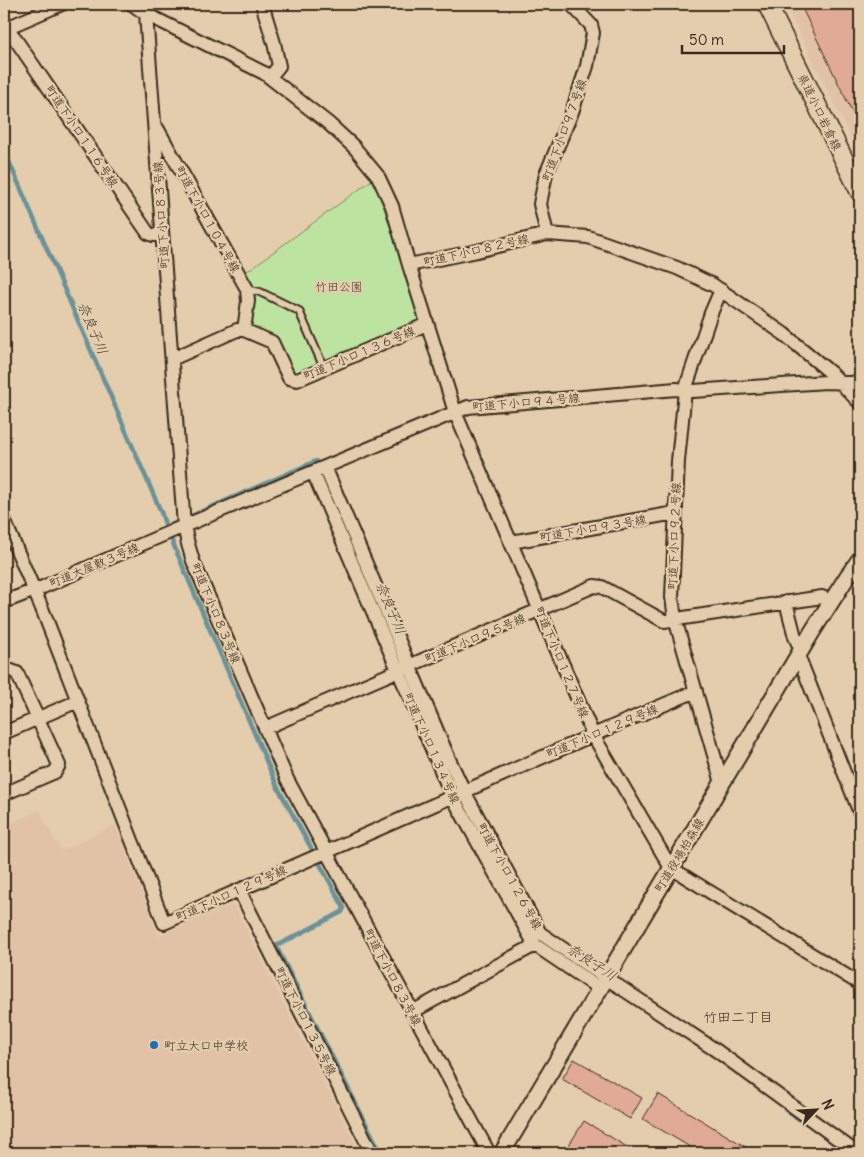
<svg xmlns="http://www.w3.org/2000/svg" width="864" height="1157" font-family="Delius,'Klee One',sans-serif">
	<style>
		.built { fill: #e2c2a6 }
		.green { fill: #bce4a0; stroke: #7c875f }
		.lines { fill: none; stroke-linecap: round; stroke-linejoin: round }
		.stream { stroke: #6a9298; stroke-width: 4.5 }
		.building { fill: #e1aa97; stroke: #3b2a1e }
		.service-casing { stroke: #3b2a1e; stroke-width: 10 }
		.minor-casing { stroke: #3b2a1e; stroke-width: 16 }
		.tertiary-casing { stroke: #3b2a1e; stroke-width: 19 }
		.secondary-casing { stroke: #3b2a1e; stroke-width: 21 }
		.service { stroke: #e3cdac; stroke-width: 6 }
		.minor { stroke: #e3cdac; stroke-width: 12 }
		.tertiary { stroke: #e3cdac; stroke-width: 15 }
		.secondary { stroke: #e3cdac; stroke-width: 18 }
		.poi-dot { fill: #1f6fb2; stroke: #e3cdac; stroke-width: 2 }
		.labels { text-anchor: middle; dominant-baseline: central; stroke-width: 4.5; stroke-linejoin: round; paint-order: stroke }
		.street-label { font-size: 12px; fill: #3b2a1e; stroke: #e3cdac }
		.park-label { font-size: 12px; fill: #483d2b; stroke: #e3cdac }
		.poi-label { font-size: 12px; fill: #3b2a1e; stroke: #e3cdac; text-anchor: start }
		.water-label { font-size: 14px; font-style: italic; fill: #433b32; stroke: #e3cdac }
		.neighbourhood-label { font-size: 14px; fill: #3b2a1e; stroke: #e3cdac }
	</style>
	<rect width="100%" height="100%" fill="#e3cdac"/>
	<filter id="ink" filterUnits="userSpaceOnUse"><feTurbulence type="fractalNoise" baseFrequency=".02" numOctaves="2"/><feDisplacementMap in="SourceGraphic" scale="10" xChannelSelector="R" yChannelSelector="G"/><feConvolveMatrix kernelMatrix="1 2 1 2 8 2 1 2 1" color-interpolation-filters="sRGB"/></filter>
	<g filter="url(#ink)">
		<!-- built -->
		<path class="built" d="M785,4h75v152z
			M39,810l22,41 54,-26 44,111 71,-31 4,1 126,247h-356v-327z"/>
		<!-- green -->
		<path class="green" d="M372,180l8,17 6,17 32,105 -3,6 -119,50 -6,-2 -37,-43 -5,-8 -6,-47z"/>
		<g class="lines">
			<!-- stream -->
			<path class="stream" d="M4,150l157,362 5,15 111,259 67,122 -2,4 -66,34 105,207
				M166,527l150,-66 29,69
				M563,956l14,10
				M785,1109l18,13"/>
		</g>
		<!-- building -->
		<path class="building" d="M800,4h60v124z
			M574,1059l68,39 -12,21 -68,-40z
			M658,1094l91,55 -2,4h-47l-57,-34z
			M584,1121l53,32h-73z"/>
		<g class="lines">
			<defs>
				<path id="service" d="M247,289l13,3 39,19 25,57"/>
				<path id="minor" d="M132,4l14,10 118,59 64,50 26,24 24,29 14,30 17,59 68,-14 70,-17 41,3 89,31 36,17 71,49 48,40 28,29
					M262,4l12,39 5,23 -9,11
					M146,14l38,512 4,18 5,17 94,218 202,374
					M7,27l141,206 5,2h9
					M4,29l58,-25
					M157,128l90,161 1,12 -4,29
					M547,234l-7,-30 6,-30 26,-62 15,-46 6,-33 -2,-8 -20,-21
					M409,265l46,147 138,323 78,133 189,116
					M721,290l-10,23 -26,77 -7,71 -6,136 3,22 47,164
					M172,359l65,-29h7l28,12 17,36 8,2 130,-56
					M325,467l124,292 15,32 76,142 66,45 111,73 140,102
					M313,472l139,324 83,149 65,44
					M4,520l39,91 121,312 429,-188 103,-44
					M511,542l164,-29
					M4,602l39,-15 141,-61 284,-119 208,-18 17,2 133,-9 25,1 9,-2
					M786,602l9,35 6,13
					M798,655l62,158
					M4,672l5,-2 8,3 42,92 -4,7 -51,22
					M265,728l329,-142 8,1 62,34 158,-24 9,5
					M4,733l74,-32
					M239,890l133,263
					M412,1012l123,-67"/>
				<path id="tertiary" d="M502,1153l310,-521 35,-55 13,-18"/>
				<path id="secondary" d="M767,4l93,188"/>
			</defs>
			<!-- service casing -->
			<use href="#service" class="service-casing"/>
			<!-- minor casing -->
			<use href="#minor" class="minor-casing"/>
			<!-- tertiary casing -->
			<use href="#tertiary" class="tertiary-casing"/>
			<!-- secondary casing -->
			<use href="#secondary" class="secondary-casing"/>
			<!-- service -->
			<use href="#service" class="service"/>
			<!-- minor -->
			<use href="#minor" class="minor"/>
			<!-- tertiary -->
			<use href="#tertiary" class="tertiary"/>
			<!-- secondary -->
			<use href="#secondary" class="secondary"/>
		</g>
	</g>
	<!-- markers -->
	<circle class="poi-dot" cx="154" cy="1045" r="5"/>
	<g class="labels">
		<!-- street labels -->
		<g class="street-label">
			<text transform="translate(820 112) rotate(64)">県道小口岩倉線</text>
			<text transform="translate(564 130) rotate(-70)">町道下小口９７号線</text>
			<text transform="translate(82 136) rotate(56)">町道下小口１１６号線</text>
			<text transform="translate(161 215) rotate(-94)">町道下小口８３号線</text>
			<text transform="translate(208 219) rotate(61)">町道下小口１０４号線</text>
			<text transform="translate(476 250) rotate(-13)">町道下小口８２号線</text>
			<text transform="translate(359 353) rotate(-23)">町道下小口１３６号線</text>
			<text transform="translate(526 402) rotate(-5)">町道下小口９４号線</text>
			<text transform="translate(593 528) rotate(-10)">町道下小口９３号線</text>
			<text transform="translate(674 536) rotate(-88)">町道下小口９２号線</text>
			<text transform="translate(94 565) rotate(-23)">町道大屋敷３号線</text>
			<text transform="translate(216 613) rotate(67)">町道下小口８３号線</text>
			<text transform="translate(475 638) rotate(-23)">町道下小口９５号線</text>
			<text transform="translate(562 662) rotate(67)">町道下小口１２７号線</text>
			<text transform="translate(602 731) rotate(-23)">町道下小口１２９号線</text>
			<text transform="translate(432 748) rotate(66)">町道下小口１３４号線</text>
			<text transform="translate(679 855) rotate(-59)">町道役場柏森線</text>
			<text transform="translate(510 876) rotate(61)">町道下小口１２６号線</text>
			<text transform="translate(231 893) rotate(-24)">町道下小口１２９号線</text>
			<text transform="translate(393 977) rotate(62)">町道下小口８３号線</text>
			<text transform="translate(306 1021) rotate(63)">町道下小口１３５号線</text>
		</g>
		<!-- park labels -->
		<g class="park-label">
			<text x="339" y="286">竹田公園</text>
		</g>
		<!-- poi labels -->
		<g class="poi-label">
			<text x="164" y="1045">町立大口中学校</text>
		</g>
		<!-- water labels -->
		<g class="water-label">
			<text transform="translate(93 328) rotate(67)">奈良子川</text>
			<text transform="translate(391 608) rotate(67)">奈良子川</text>
			<text transform="translate(592 962) rotate(33)">奈良子川</text>
		</g>
		<!-- neighbourhood labels -->
		<g class="neighbourhood-label">
			<text x="738" y="1017">竹田二丁目</text>
		</g>
	</g>
	<!-- margin -->
	<rect width="864" height="1157" fill="none" stroke="#e3cdac" stroke-width="20"/>
	<rect x="10" y="10" width="844" height="1137" fill="none" stroke="#3b2a1e" stroke-width="2" filter="url(#ink)"/>
	<!-- north arrow -->
	<g transform="translate(816 1110) rotate(65)" stroke="#e3cdac" stroke-width="4" paint-order="stroke">
	<path d="M0-4L9 19L0 12L-9 19Z" fill="#3b2a1e"/>
	<text y="-8" font-size="14" font-weight="bold" text-anchor="middle" fill="#3b2a1e">N</text>
	</g>
	<!-- scale -->
	<path d="M682 45v8h102v-8" fill="none" stroke="#3b2a1e" stroke-width="2.5"/>
	<text x="689" y="45" font-size="15" fill="#3b2a1e" stroke="#e3cdac" stroke-width="4" paint-order="stroke">50 m</text>
</svg>
